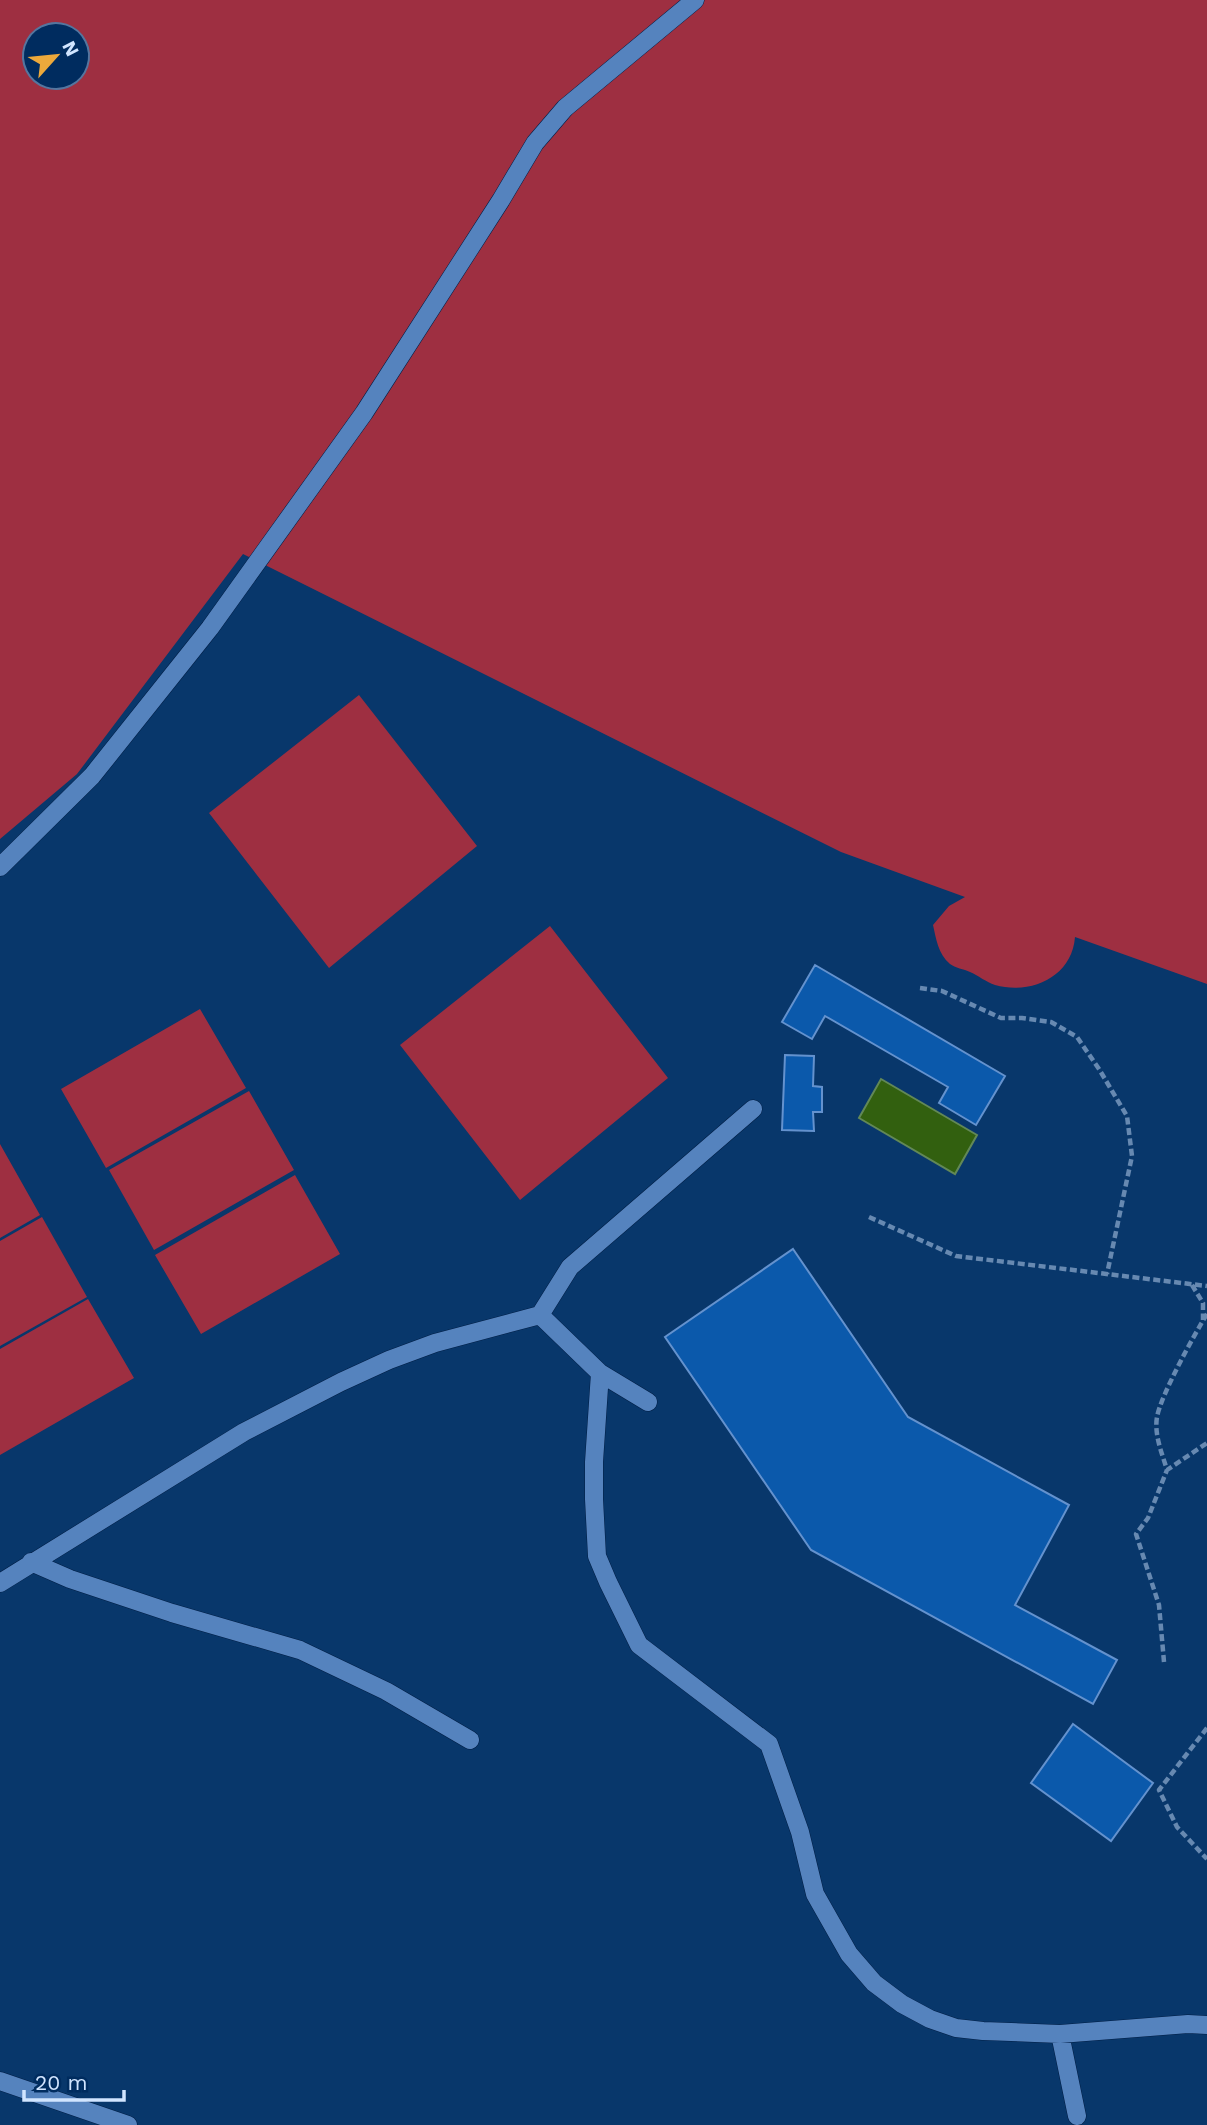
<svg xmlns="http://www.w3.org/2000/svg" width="1207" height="2125" font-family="'Work Sans',sans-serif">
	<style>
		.green { fill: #9e2f41; fill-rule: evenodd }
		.water { fill: #32600f; stroke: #628857; stroke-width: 2 }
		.building { fill: #0b59ab; stroke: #6492ce; stroke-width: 2 }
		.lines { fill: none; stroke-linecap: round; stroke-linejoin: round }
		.lane-casing { stroke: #001e45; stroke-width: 19 }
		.secondary-casing { stroke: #001e45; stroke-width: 19 }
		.path { stroke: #6789b1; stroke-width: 4.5; stroke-dasharray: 7 3.5; stroke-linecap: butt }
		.lane { stroke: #5583be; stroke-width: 18 }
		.secondary { stroke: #5583be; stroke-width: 18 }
	</style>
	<rect width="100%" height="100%" fill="#08376b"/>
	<!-- green -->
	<path class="green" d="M0,0h1207v984l-132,-47c-3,40 -44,58 -80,48 -9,-3 -16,-9 -25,-13 -6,-3 -15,-4 -20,-8 -12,-10 -14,-26 -17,-39l16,-19 16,-9 -124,-45 -598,-298 -166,220 -77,65zM35,35h42v42h-42z
		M359,695l118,151 -148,122 -120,-155z
		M550,926l118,152 -148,122 -120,-155z
		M200,1009l46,79 -140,80 -45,-79z
		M249,1091l45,79 -140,80 -45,-80z
		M0,1144l40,71 -40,23z
		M295,1175l45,79 -139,80 -46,-79z
		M42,1217l45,80 -87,49v-105z
		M88,1299l46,79 -134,77v-106z"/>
	<!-- water -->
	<path class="water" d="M881,1079l96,56 -22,39 -96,-56z"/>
	<!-- building -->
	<path class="building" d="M815,965l190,111 -29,49 -37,-22 9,-16 -123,-71 -13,23 -30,-17z
		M785,1055l29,1 -1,30 9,1v25h-9l1,19 -32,-1z
		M793,1249l115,168 161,88 -54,100 102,55 -24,44 -282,-154 -146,-213z
		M1073,1724l80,59 -42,58 -80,-58z"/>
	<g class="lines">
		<defs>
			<path id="lane" d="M0,867l92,-91 118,-148 154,-215 137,-213 34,-57 30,-35 130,-108
				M540,1315l60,58 48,29
				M600,1373l-6,89v37l3,57 11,26 31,63 130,99 31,88 15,62 34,60 25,29 28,21 28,15 26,9 27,3 77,3 128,-10 19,1
				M31,1562l39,17 102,34 128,37 86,41 84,49
				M0,1583l244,-151 97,-50 48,-22 46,-17 105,-28 30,-48 183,-158
				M1060,2034l17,82"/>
			<path id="secondary" d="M0,2081l128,44"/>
		</defs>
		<!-- lane casing -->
		<use href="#lane" class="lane-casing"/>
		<!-- secondary casing -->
		<use href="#secondary" class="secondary-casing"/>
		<!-- path -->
		<path class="path" d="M920,988l22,3 59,27h21l29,4 26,15 22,32 28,47 5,40 -25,118
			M869,1217l87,39 251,30
			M1192,1285l11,18v17
			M1207,1314c-13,21 -46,81 -50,103 -3,18 5,36 10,53l40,-27
			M1164,1662l-5,-57 -23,-71 12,-16 19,-48
			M1207,1728l-48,62 18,37 30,32"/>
		<!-- lane -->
		<use href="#lane" class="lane"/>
		<!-- secondary -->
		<use href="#secondary" class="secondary"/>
	</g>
	<!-- north arrow -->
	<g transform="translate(56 56) rotate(63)"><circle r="33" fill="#002c5f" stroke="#54769f" stroke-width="2"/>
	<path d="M0-5L12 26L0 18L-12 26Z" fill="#eca93b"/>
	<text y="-10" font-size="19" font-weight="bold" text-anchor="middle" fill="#d1e5ff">N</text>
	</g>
	<!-- scale -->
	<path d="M24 2090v10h100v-10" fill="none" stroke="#d1e5ff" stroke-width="3.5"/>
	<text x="35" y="2090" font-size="21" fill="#d1e5ff" stroke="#002c5f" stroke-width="5" paint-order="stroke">20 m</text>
</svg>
